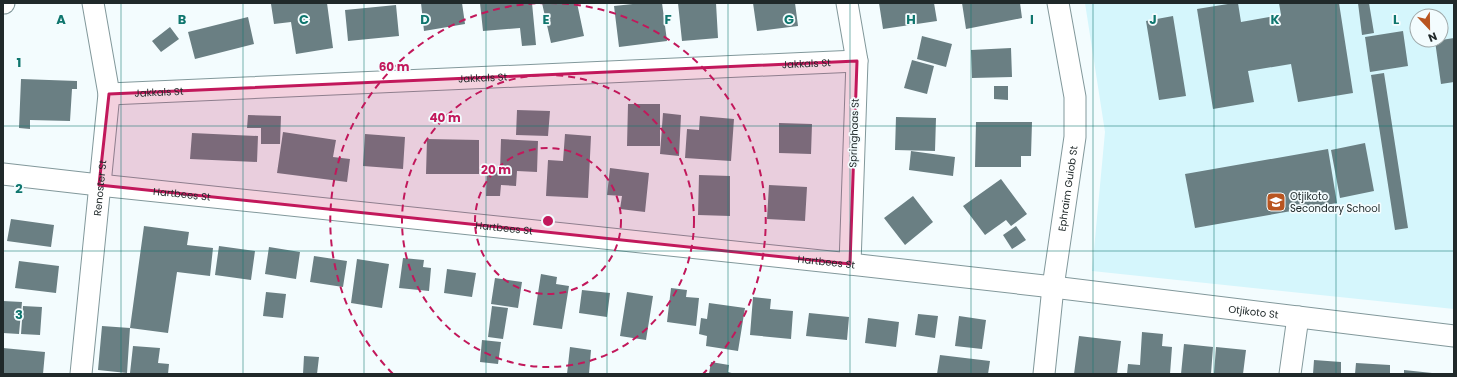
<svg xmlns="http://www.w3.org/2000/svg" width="1457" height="377" font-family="Poppins,sans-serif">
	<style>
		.built { fill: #d5f6fc; fill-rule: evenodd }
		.building { fill: #6a7f83 }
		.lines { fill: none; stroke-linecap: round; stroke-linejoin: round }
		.street-casing { stroke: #82989b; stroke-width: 23 }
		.street { stroke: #fff; stroke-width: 21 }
		.marked { fill: #c2185b; fill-opacity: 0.2; stroke: #c2185b; stroke-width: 3; stroke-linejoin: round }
		.grid { fill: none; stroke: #0f766e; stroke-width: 1; stroke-opacity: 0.55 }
		.ring { fill: none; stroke: #c2185b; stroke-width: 2; stroke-dasharray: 7 5 }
		.labels { text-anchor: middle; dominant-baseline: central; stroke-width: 3.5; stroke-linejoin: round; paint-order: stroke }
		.street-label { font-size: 10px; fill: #20292a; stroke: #f3fcfe }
		.poi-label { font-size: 10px; fill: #20292a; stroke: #f3fcfe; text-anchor: start }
		.grid-label { font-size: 13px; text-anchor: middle; font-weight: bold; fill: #0f766e; stroke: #f3fcfe; stroke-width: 3.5; stroke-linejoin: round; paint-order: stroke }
		.centre { fill: #c2185b; stroke: #f3fcfe; stroke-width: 2 }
		.ring-label { font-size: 12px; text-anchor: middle; font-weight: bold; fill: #c2185b; stroke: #f3fcfe; stroke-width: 3.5; stroke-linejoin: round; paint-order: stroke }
	</style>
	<rect width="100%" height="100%" fill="#f3fcfe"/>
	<!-- built -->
	<path class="built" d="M1085,3h369v306l-362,-38 13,-139zM1417,16h24v24h-24z"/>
	<!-- building -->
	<path class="building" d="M327,3l6,45 -37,6 -5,-32 -17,2 -3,-20z
		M421,3h41l3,21 -41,7z
		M480,3h52l4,42 -14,1 -2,-18 -37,3z
		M542,3h35l7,33 -33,7z
		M642,3h20l5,38 -48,6 -5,-41z
		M678,3h38l2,35 -36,3z
		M753,3h42l3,23 -41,5z
		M879,3h55l3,18 -54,8z
		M962,3h58l2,15 -56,11z
		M1234,3h4l3,19 40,-7 -2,-12h60l14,90 -55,9 -7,-38 -43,7 6,31 -41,7 -16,-100z
		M1358,3h11l5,30 -12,2z
		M396,5l3,31 -51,5 -3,-31z
		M1173,16l13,80 -27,4 -13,-79z
		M248,17l6,27 -59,15 -7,-27z
		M170,27l9,12 -18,13 -9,-11z
		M1403,31l5,35 -38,6 -5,-35z
		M922,36l30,8 -6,23 -29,-8z
		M1454,38v44l-13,2 -6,-43z
		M1011,48l1,29 -40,1 -1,-28z
		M912,60l22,6 -7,28 -23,-6z
		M1384,73l24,155 -13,2 -24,-155z
		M21,79l56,2v8h-5l-2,32 -40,-1v9l-11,-1z
		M994,86h14v14l-14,-1z
		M628,104h32v42h-33z
		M517,110l33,1 -2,25 -32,-1z
		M663,113l18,2 -2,41 -19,-2z
		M248,115l33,1 -1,28h-19v-16h-14z
		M700,116l34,3 -3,42 -46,-3 2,-29 12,1z
		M896,117l40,1 -1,33 -40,-1z
		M976,122h56l-1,34h-10v11h-46z
		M779,123l33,1 -1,30 -32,-1z
		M283,132l53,8 -3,17 17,2 -3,23 -70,-9z
		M192,133l66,3 -1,26 -67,-3z
		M365,134l40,3 -2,32 -40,-3z
		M565,134l26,2 -3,62 -42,-2 2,-36 15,1z
		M427,139l52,1v34h-53z
		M501,139l37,2 -1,31 -20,-1 -1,15 -15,-1 -1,11h-14l1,-26 13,1z
		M1365,143l9,48 -34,7 -9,-48z
		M1328,149l9,54 -142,25 -10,-54z
		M911,151l44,6 -2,19 -44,-6z
		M610,168l39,5 -4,39 -25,-3 2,-13 -15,-1z
		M699,175l31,1v40l-32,-1z
		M1001,179l26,35 -16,12 -5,-6 -21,15 -22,-29z
		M769,185l38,2 -2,34 -38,-2z
		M913,196l20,26 -28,23 -21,-27z
		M11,219l43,6 -3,22 -44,-6z
		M144,226l45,6 -2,13 26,3 -3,28 -33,-4 -9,61 -38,-5z
		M1016,226l10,14 -14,9 -9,-14z
		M219,246l36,5 -4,29 -36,-5z
		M269,247l31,5 -4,27 -31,-5z
		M314,256l33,5 -4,26 -33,-5z
		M403,258l21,2 -1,7 8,1 -2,23 -30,-3z
		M357,259l32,5 -7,44 -31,-5z
		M19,261l40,5 -3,27 -41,-5z
		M447,269l29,4 -4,24 -28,-4z
		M541,274l16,3 -1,7 13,2 -7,43 -29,-4z
		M495,278l27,4 -4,26 -27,-4z
		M671,288l16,2 -1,7 13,1 -3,28 -29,-4z
		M582,290l28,3 -3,24 -28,-4z
		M266,292l20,2 -3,24 -20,-2z
		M627,292l26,4 -7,44 -26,-4z
		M753,297l18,2 -1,10 23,2 -2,28 -41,-4z
		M3,301l19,1 -3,32 -16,-1z
		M709,303l36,5 -7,43 -32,-5 1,-10 -8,-2 2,-16 6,1z
		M23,306l19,1 -2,28 -19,-1z
		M492,306l16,2 -5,31 -15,-2z
		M809,313l40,4 -2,23 -41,-4z
		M918,314l20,2 -3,22 -20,-3z
		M959,316l27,4 -4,29 -27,-3z
		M868,318l31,4 -3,25 -31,-4z
		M102,326l28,2 -3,45 -29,-3z
		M1142,332l21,2 -1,12 10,1 -2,27h-43l1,-10 12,1z
		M1079,336l42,5 -4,33h-43z
		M482,340l19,2 -3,22 -18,-2z
		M1184,344l29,3 -2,27h-30z
		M133,346l27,2 -2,15 11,1 -1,10 -38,-1z
		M570,347l21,3 -2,24h-22z
		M1216,347l30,3 -3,24h-29z
		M3,348l42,4 -2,22h-40z
		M940,355l50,6 -2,13h-51z
		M304,356l15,1 -2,17h-14z
		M1314,360l27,2v12h-28z
		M711,362l18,3 -1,7 7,2h-26z
		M1356,363l34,2v9h-35z
		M1404,370l28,3 -1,1h-27z"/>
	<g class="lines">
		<defs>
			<g id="street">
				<path d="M3,3h1"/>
				<path d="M847,3l10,58 -7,203"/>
				<path id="s1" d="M109,94l748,-33"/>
				<path id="s2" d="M3,174l96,11 751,79 203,23 401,49"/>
				<path id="s3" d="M81,374l28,-280 -16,-91"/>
				<path id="s4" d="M1044,374l9,-87 22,-150v-40l-17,-94"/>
				<path d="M1290,374l8,-57"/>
			</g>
		</defs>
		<!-- street casing -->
		<use href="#street" class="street-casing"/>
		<!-- street -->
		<use href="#street" class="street"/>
	</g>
	<!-- marked area -->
	<path class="marked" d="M857,61l-7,203 -751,-79 10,-91z"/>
	<!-- grid -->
	<path class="grid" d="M121,3v371M243,3v371M364,3v371M486,3v371M607,3v371M728,3v371M850,3v371M971,3v371M1093,3v371M1214,3v371M1336,3v371M3,126h1451M3,251h1451"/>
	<!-- distance rings -->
	<g class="ring">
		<circle cx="548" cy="221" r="73"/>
		<circle cx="548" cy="221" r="146"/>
		<path d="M393 374A218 218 0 0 1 546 3M550 3A218 218 0 0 1 703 374"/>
	</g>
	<!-- icons -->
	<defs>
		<symbol id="school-square" viewBox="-11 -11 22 22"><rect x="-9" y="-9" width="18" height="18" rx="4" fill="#b95520" stroke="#f3fcfe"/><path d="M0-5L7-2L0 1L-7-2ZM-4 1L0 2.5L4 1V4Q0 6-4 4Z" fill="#fff"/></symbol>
	</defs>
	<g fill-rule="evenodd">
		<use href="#school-square" x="1265" y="191" width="22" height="22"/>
	</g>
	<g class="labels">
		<!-- street labels -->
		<g class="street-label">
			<text stroke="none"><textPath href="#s1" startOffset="698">Jakkals St</textPath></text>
			<text stroke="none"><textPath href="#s1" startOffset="374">Jakkals St</textPath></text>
			<text stroke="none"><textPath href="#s1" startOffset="50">Jakkals St</textPath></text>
			<text transform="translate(854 133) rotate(-88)">Springhaas St</text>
			<text stroke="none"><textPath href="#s3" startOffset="187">Renoster St</textPath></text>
			<text stroke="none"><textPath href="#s4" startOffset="187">Ephraim Guiob St</textPath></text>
			<text stroke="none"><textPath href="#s2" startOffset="180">Hartbees St</textPath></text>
			<text stroke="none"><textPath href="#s2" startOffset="504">Hartbees St</textPath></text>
			<text stroke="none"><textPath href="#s2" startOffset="828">Hartbees St</textPath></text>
			<text stroke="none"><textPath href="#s2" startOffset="1258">Otjikoto St</textPath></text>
		</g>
		<!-- poi labels -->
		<g class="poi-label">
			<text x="1290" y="196">Otjikoto<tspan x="1290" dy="12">Secondary School</tspan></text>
		</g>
	</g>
	<g class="grid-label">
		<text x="61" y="24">A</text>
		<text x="182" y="24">B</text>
		<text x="304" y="24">C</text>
		<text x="425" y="24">D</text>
		<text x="546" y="24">E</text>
		<text x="668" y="24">F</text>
		<text x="789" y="24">G</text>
		<text x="911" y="24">H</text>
		<text x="1032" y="24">I</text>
		<text x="1153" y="24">J</text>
		<text x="1275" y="24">K</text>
		<text x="1396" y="24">L</text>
		<text x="19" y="67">1</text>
		<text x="19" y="193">2</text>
		<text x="19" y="319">3</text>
	</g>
	<circle cx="548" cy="221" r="6" class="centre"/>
	<g class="ring-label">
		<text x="394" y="71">60 m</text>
		<text x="445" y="122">40 m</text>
		<text x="496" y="174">20 m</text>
	</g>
	<!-- border -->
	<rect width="1457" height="377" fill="none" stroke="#20292a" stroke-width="8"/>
	<!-- north arrow -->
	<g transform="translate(1429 28) rotate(158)"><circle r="19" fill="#f3fcfe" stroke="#9fa8a9"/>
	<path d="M0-3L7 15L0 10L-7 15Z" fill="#b95520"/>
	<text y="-6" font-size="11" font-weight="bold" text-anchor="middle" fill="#20292a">N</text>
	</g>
</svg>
